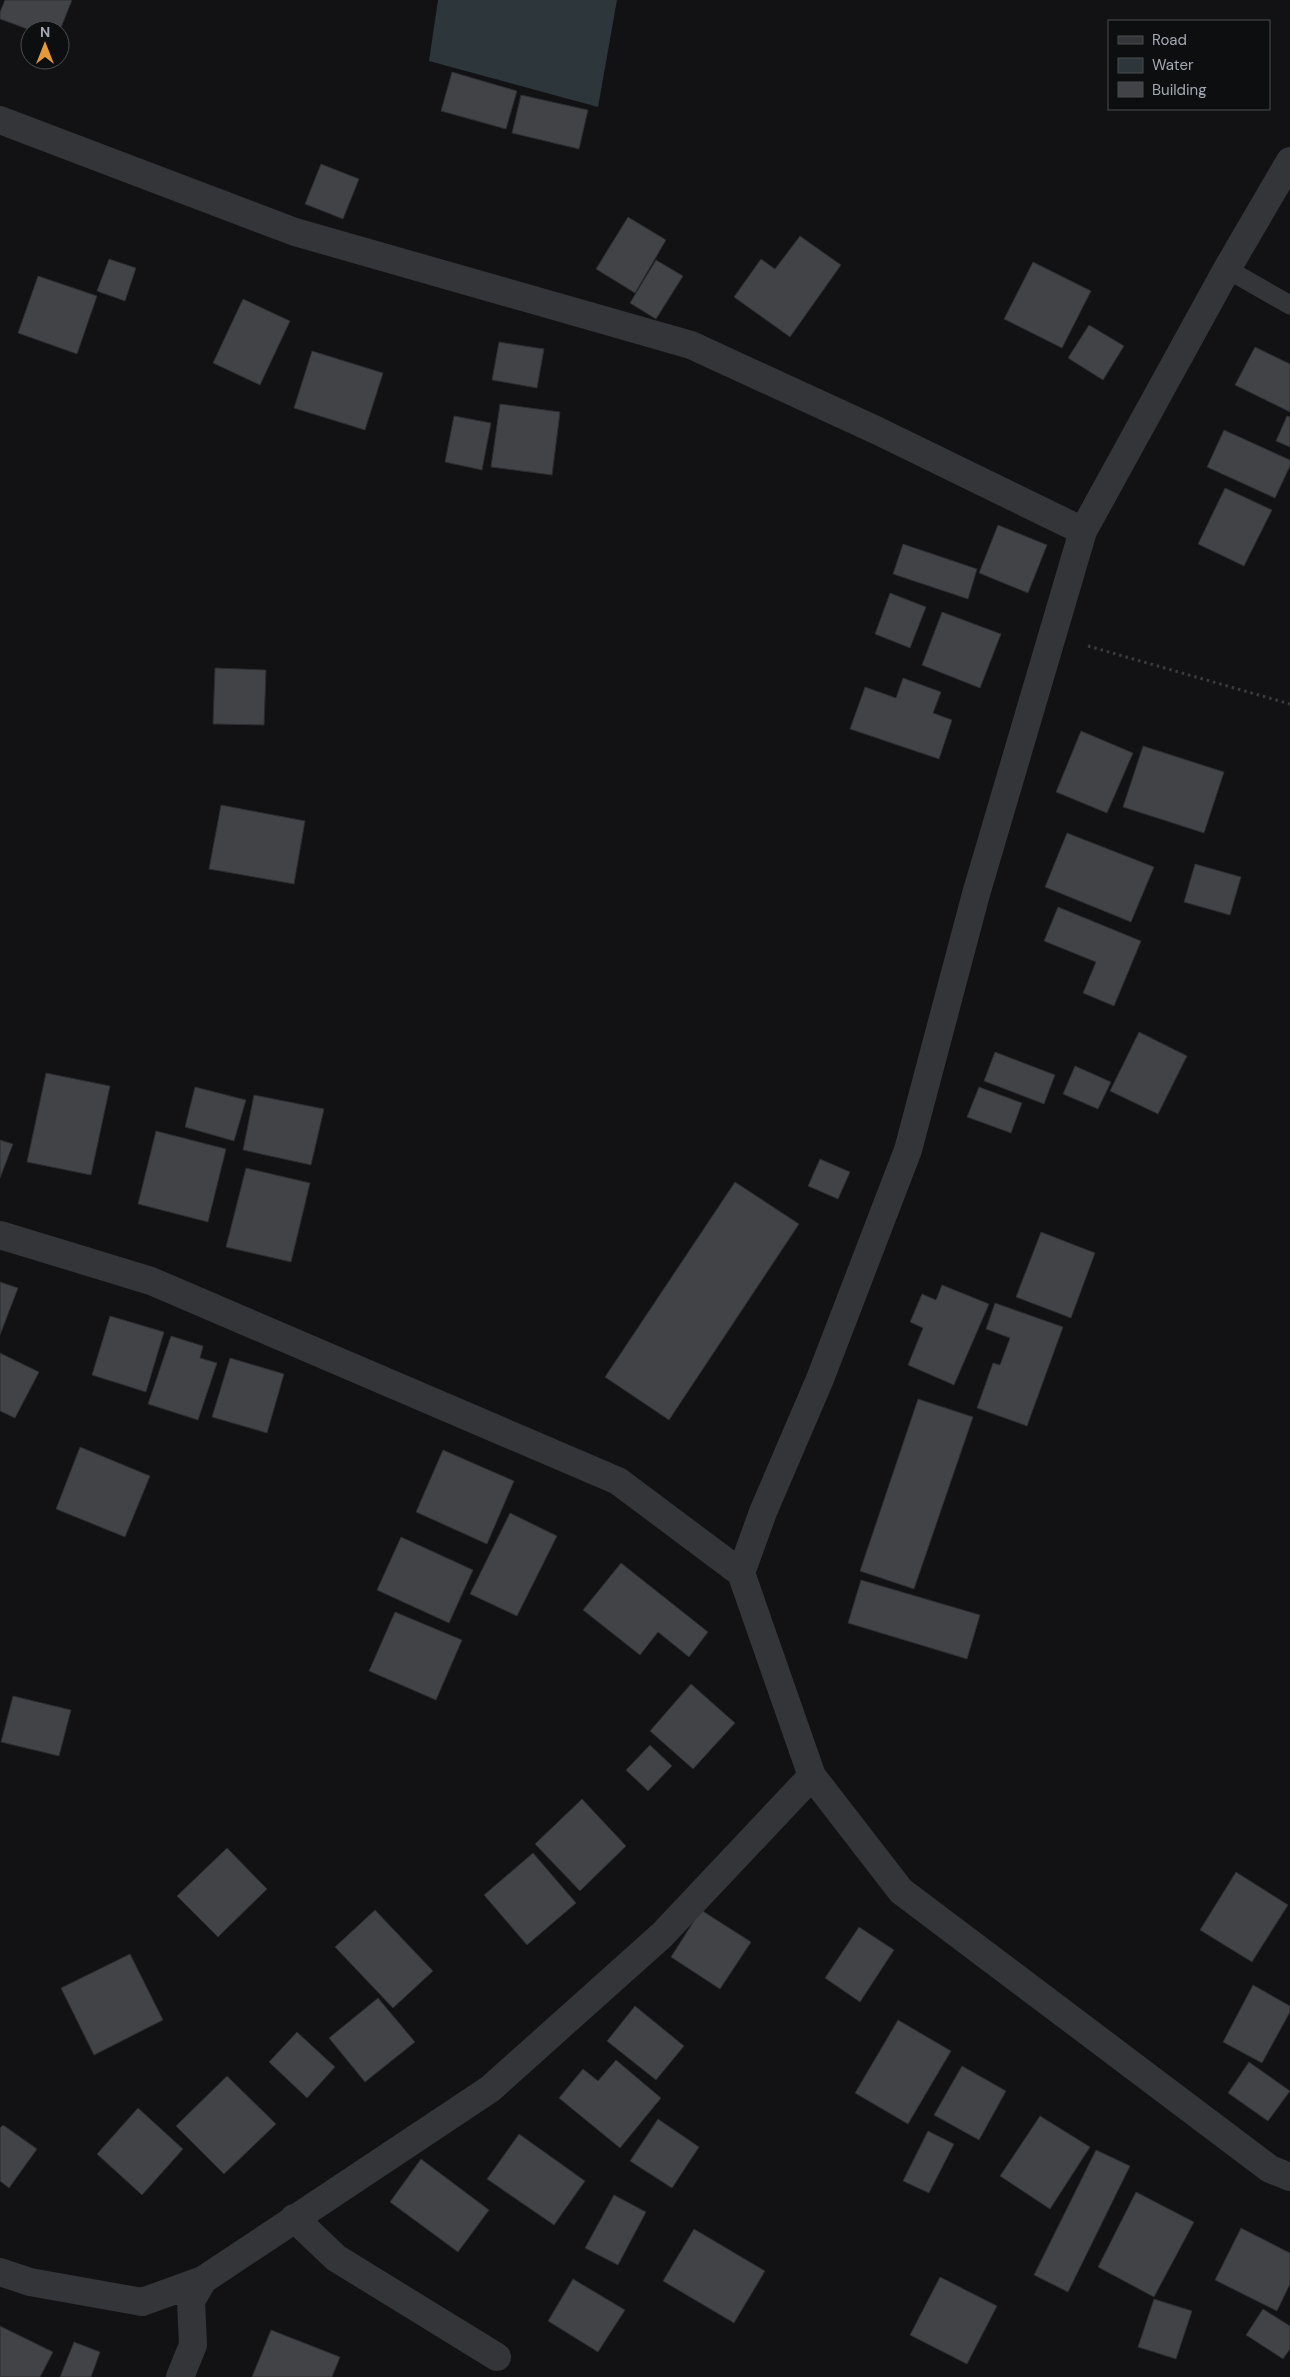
<svg xmlns="http://www.w3.org/2000/svg" width="1290" height="2377" font-family="'DM Sans',sans-serif">
	<style>
		.water { fill: #2d363b }
		.building { fill: #414347; stroke: #2c2d30 }
		.lines { fill: none; stroke-linecap: round; stroke-linejoin: round }
		.path { stroke: #3a3c3f; stroke-width: 3; stroke-dasharray: 2.5 4; stroke-linecap: butt }
		.lane { stroke: #343538; stroke-width: 19 }
		.street { stroke: #343538; stroke-width: 28 }
	</style>
	<rect width="100%" height="100%" fill="#121214"/>
	<!-- water -->
	<path class="water" d="M438,0h179l-19,107 -169,-46z"/>
	<!-- building -->
	<path class="building" d="M5,0h67l-12,30h-30l-30,-11v-7z
		M452,72l65,19 -11,38 -65,-18z
		M521,95l67,15 -9,39 -67,-16z
		M321,164l38,15 -16,40 -38,-15z
		M628,217l38,23 -31,53 -39,-24z
		M800,236l41,29 -51,72 -56,-40 27,-38 14,10z
		M109,259l27,9 -11,33 -28,-10z
		M656,260l27,16 -27,43 -26,-16z
		M1033,262l58,29 -29,57 -58,-29z
		M38,276l59,20 -20,58 -59,-21z
		M243,299l47,22 -30,64 -47,-22z
		M1089,325l35,21 -21,34 -35,-22z
		M499,342l45,7 -7,39 -45,-8z
		M1255,347l35,17v48l-55,-27z
		M312,351l71,22 -18,57 -71,-22z
		M500,404l60,8 -8,63 -61,-8z
		M454,416l37,7 -9,47 -37,-8z
		M1287,416l3,1v30l-14,-6z
		M1224,430l66,30v6l-15,32 -68,-31z
		M1225,488l47,22 -28,56 -46,-22z
		M998,525l49,20 -19,48 -49,-20z
		M903,544l74,25 -9,30 -75,-25z
		M890,593l36,14 -16,41 -35,-14z
		M942,612l59,22 -21,54 -58,-23z
		M215,668l51,2 -2,55 -51,-1z
		M903,678l38,14 -8,21 19,7 -13,39 -89,-30 15,-42 31,11z
		M1081,731l52,22 -26,60 -51,-21z
		M1143,746l81,26 -20,61 -81,-26z
		M221,805l84,16 -11,63 -85,-15z
		M1067,833l87,34 -23,55 -86,-35z
		M1195,864l46,13 -11,38 -46,-13z
		M1058,907l83,34 -27,65 -31,-13 13,-31 -52,-21z
		M1139,1032l48,24 -29,58 -48,-23z
		M995,1052l60,23 -11,29 -60,-23z
		M1075,1066l36,16 -13,27 -35,-15z
		M46,1073l64,13 -19,89 -64,-13z
		M195,1087l51,13 -12,41 -49,-14z
		M979,1087l43,16 -11,30 -44,-16z
		M254,1095l70,14 -13,56 -68,-15z
		M156,1131l70,18 -18,73 -70,-18z
		M0,1140l13,4 -13,34z
		M820,1159l30,13 -12,27 -30,-13z
		M246,1168l64,15 -19,79 -65,-15z
		M735,1182l64,42 -130,196 -64,-43z
		M1041,1232l54,21 -24,65 -55,-21z
		M0,1282l18,6 -18,47z
		M942,1285l47,19 -35,81 -46,-20 15,-37 -13,-6 12,-28 14,6z
		M995,1303l68,24 -36,99 -50,-18 16,-45 7,2 10,-27 -24,-9z
		M110,1316l54,16 -18,60 -54,-17z
		M171,1336l32,10 -3,12 17,5 -19,57 -50,-16z
		M0,1353l39,19 -24,46 -15,-7z
		M230,1358l54,16 -17,59 -55,-16z
		M918,1399l55,18 -59,172 -54,-18z
		M80,1447l70,29 -25,61 -69,-28z
		M443,1450l71,31 -27,63 -71,-32z
		M510,1513l47,23 -40,80 -47,-22z
		M401,1537l72,33 -24,53 -72,-33z
		M621,1563l87,69 -19,25 -31,-25 -18,23 -57,-45z
		M861,1580l119,35 -13,44 -119,-36z
		M395,1612l67,28 -26,60 -67,-29z
		M691,1684l44,39 -42,46 -43,-38z
		M13,1696l58,14 -12,46 -58,-14z
		M650,1745l22,21 -24,25 -22,-21z
		M582,1799l44,47 -46,45 -45,-47z
		M227,1848l40,41 -49,48 -41,-41z
		M533,1853l43,50 -49,42 -43,-50z
		M1236,1872l52,33 -36,57 -52,-32z
		M375,1910l58,61 -40,37 -58,-61z
		M701,1910l50,32 -31,47 -49,-32z
		M859,1927l35,23 -34,52 -35,-24z
		M130,1954l33,66 -69,35 -33,-67z
		M1253,1985l37,21v6l-28,51 -39,-21z
		M378,1998l37,44 -50,40 -36,-44z
		M635,2006l49,40 -28,34 -49,-39z
		M898,2020l53,31 -43,73 -53,-31z
		M297,2032l38,35 -28,31 -38,-36z
		M616,2060l45,38 -41,50 -61,-50 24,-29 15,12z
		M1249,2062l41,29 -22,30 -40,-28z
		M962,2066l44,25 -27,49 -45,-25z
		M227,2076l49,48 -52,50 -48,-48z
		M138,2108l45,41 -41,46 -45,-41z
		M1040,2116l50,31 -40,62 -50,-33z
		M658,2119l41,28 -27,41 -42,-27z
		M3,2125l34,24 -28,39 -9,-7v-53z
		M928,2131l26,13 -25,49 -26,-12z
		M519,2134l66,47 -31,44 -67,-46z
		M1096,2150l34,16 -62,126 -34,-17z
		M421,2159l68,51 -31,42 -68,-50z
		M1136,2192l58,30 -40,75 -56,-30z
		M614,2195l32,17 -28,53 -33,-17z
		M1241,2228l49,25v31l-13,27 -62,-31z
		M694,2229l71,42 -31,52 -71,-42z
		M940,2277l57,29 -30,58 -57,-29z
		M573,2279l52,31 -27,42 -50,-31z
		M1154,2299l38,12 -16,48 -38,-12z
		M1263,2309l27,17v23l-7,10 -37,-24z
		M0,2326l53,26 -13,25h-40z
		M271,2330l69,27 -8,20h-80z
		M74,2342l26,10 -9,25h-31z"/>
	<g class="lines">
		<!-- path -->
		<path class="path" d="M1088,646l202,58"/>
		<!-- lane -->
		<path class="lane" d="M1227,269l63,36"/>
		<!-- street -->
		<path class="street" d="M0,120l295,112 396,113 187,86 205,100
			M1290,161l-63,108 -144,262 -107,363 -68,256 -88,229 -57,133 -22,61 71,203 89,115 369,278 20,8
			M0,1235l151,46 467,200 123,92
			M294,2218l42,40 161,99
			M0,2272l30,10 112,20 61,-22 287,-191 172,-154 150,-159
			M180,2377l13,-32 -2,-44 12,-21"/>
	</g>
	<!-- legend -->
	<rect x="1108" y="20" width="162" height="90" fill="#0d0e0f" stroke="#4a4d51"/>
	<rect x="1118" y="36" width="25" height="8" fill="#343538" stroke="#4a4d51"/>
	<text x="1152" y="45" font-size="15" fill="#a5abb3">Road</text>
	<rect x="1118" y="58" width="25" height="15" fill="#2d363b" stroke="#4a4d51"/>
	<text x="1152" y="70" font-size="15" fill="#a5abb3">Water</text>
	<rect x="1118" y="82" width="25" height="15" fill="#414347" stroke="#4a4d51"/>
	<text x="1152" y="95" font-size="15" fill="#a5abb3">Building</text>
	<!-- north arrow -->
	<g transform="translate(45 45)"><circle r="24" fill="#0d0e0f" stroke="#4a4d51"/>
	<path d="M0-4L9 19L0 12L-9 19Z" fill="#e59a3a"/>
	<text y="-8" font-size="14" font-weight="bold" text-anchor="middle" fill="#a5abb3">N</text>
	</g>
</svg>
